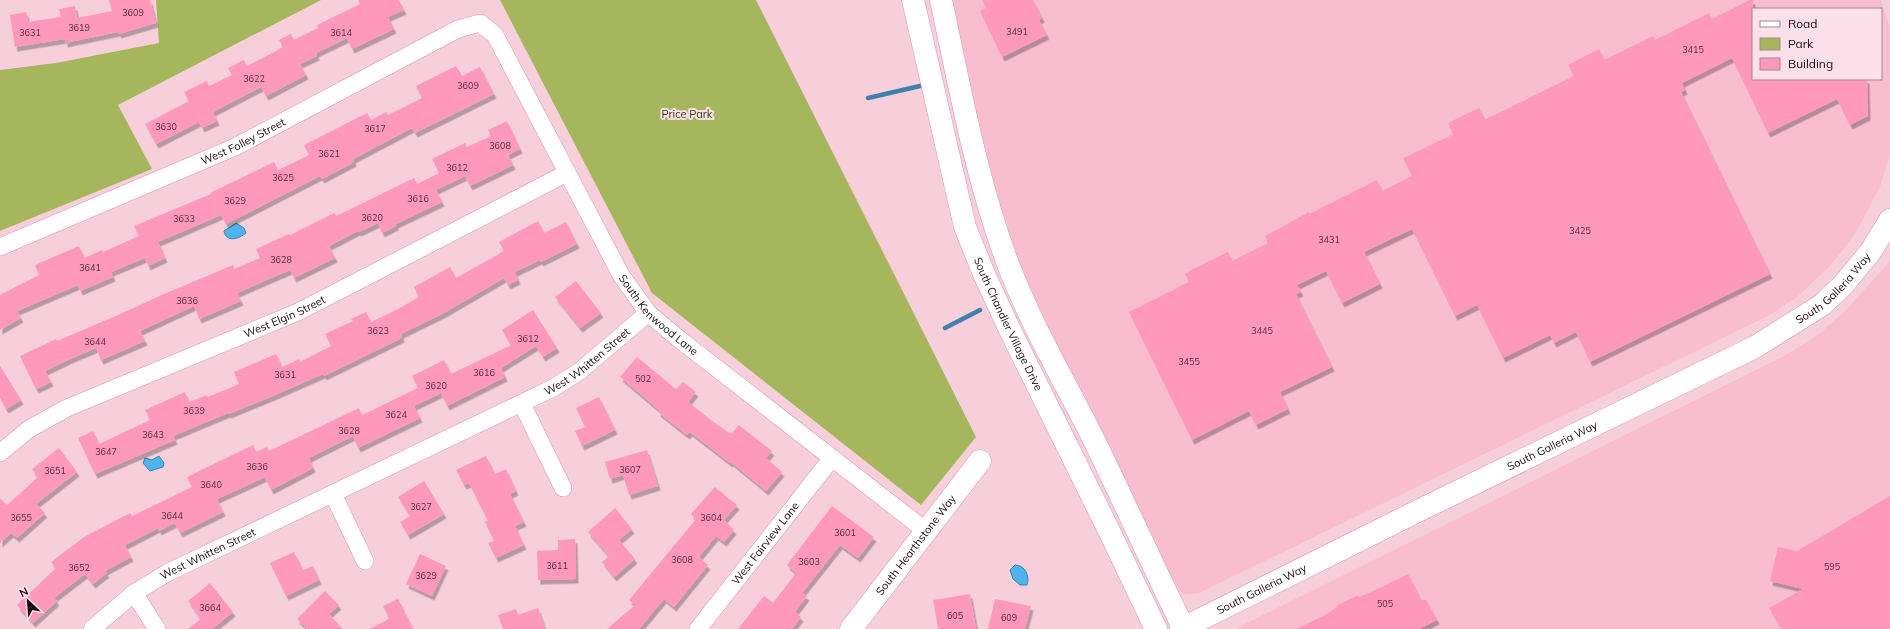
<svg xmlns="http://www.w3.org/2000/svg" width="1890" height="629" font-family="Mulish,sans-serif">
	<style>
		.built { fill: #f8bed0; fill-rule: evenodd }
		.green { fill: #a6b65c }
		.water { fill: #4eb4ef; stroke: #3f80ac }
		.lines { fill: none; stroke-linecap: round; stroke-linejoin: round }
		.stream { stroke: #3f80ac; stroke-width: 4.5 }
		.building { fill: #fe99bc; filter: url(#shadow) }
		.street-casing { stroke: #d597ac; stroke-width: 18 }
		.secondary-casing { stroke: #d597ac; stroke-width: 23 }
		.street { stroke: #fff; stroke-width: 17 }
		.secondary { stroke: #fff; stroke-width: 22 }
		.labels { text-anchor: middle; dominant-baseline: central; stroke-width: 4; stroke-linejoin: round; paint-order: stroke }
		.number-label { font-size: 9px; fill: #542c3a }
		.park-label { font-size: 11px; fill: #32380e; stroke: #fbe0e9 }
		.street-label { font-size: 11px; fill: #1b070e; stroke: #fbe0e9 }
	</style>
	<defs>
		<filter id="shadow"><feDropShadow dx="2.5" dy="4.5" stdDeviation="0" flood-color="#0004"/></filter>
	</defs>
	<rect width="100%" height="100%" fill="#f7cfdb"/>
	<!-- built -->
	<path class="built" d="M950,0h931l9,28v127l-10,32 -24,45 -13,18 -14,17 -32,30 -29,19 -569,277 -12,1 -5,-1 -15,-22 -117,-239 -41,-87 -16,-53zM1753,9h128v70h-128z
		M1890,261v368h-655l549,-273 35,-22 26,-23z"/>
	<!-- green -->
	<path class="green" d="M156,0h165l-203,105 34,64 -152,62v-161l56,-7 103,-20z
		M500,0h256l220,437 -55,68 -269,-212z"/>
	<!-- water -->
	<path class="water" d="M236,223l8,5 2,5c-7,6 -20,10 -22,-2z
		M159,456l5,7 -1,4 -13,4 -7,-8 2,-5 7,2z
		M1015,565c10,0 15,11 12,20h-7l-7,-6 -3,-9z"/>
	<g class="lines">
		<!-- stream -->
		<path class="stream" d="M868,98l52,-12
			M945,328l35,-18"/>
	</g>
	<!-- building -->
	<path class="building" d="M109,0h41l6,23 -37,11 -1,-2 -53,11v-4l-50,8 -5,-32 16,-3 2,10 33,-5 -2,-8 16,-3 2,12 35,-7z
		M358,0h41l5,10 -16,7 6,12 -42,20 -5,-11 -31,15 1,3 -17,8 6,11 -40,21 -5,-9 -48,25 4,9 -15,7 -3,-6 -43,22 -11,-20 44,-23 -5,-9 23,-11 2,5 23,-11 -4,-7 16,-8 3,6 27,-14 9,-5 -4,-7 12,-6 3,6 24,-12 -1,-3 43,-21z
		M982,0h51l9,18 -3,2 8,15 -45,22 -22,-46 6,-3z
		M1750,0h3v79h114l1,37 -18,9 -13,-26 -69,34 -36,-75 -50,25 3,7 -4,2 89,182 -180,88 -14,-30 -22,11 -4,-8 -47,23 -26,-53 -22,11 -43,-87 -48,23 16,32 -38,19 -16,-32 -29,14 4,7 -5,2 36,73 -52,25 8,17 -32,16 -7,-14 -57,29 -63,-128 60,-30 -4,-8 10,-6 33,-16 4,9 36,-18 -3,-7 44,-24v2l68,-34 5,11 30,-15 -9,-18 49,-23 1,-2 -5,-10 31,-15 5,10 2,1 86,-42 1,-3 -5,-9 31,-16 5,10h2l47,-23 2,4 54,-27 3,6z
		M456,66l6,10 18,-9 14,27 -79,39 -3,-5 -59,31 1,3 -32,17 -2,-3 -94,48 -5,-9 -63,27 7,16 -17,8 -3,-8 -34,14 2,5 -33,14 -2,-6 -61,26 4,7 -21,12v-35l39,-20 -4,-10 44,-19 5,12 18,-8 1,2 36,-16 -5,-10 77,-32 -1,-1 64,-31 4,8 31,-15 -5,-10 63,-32 4,7 15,-8 2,3 34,-17 -6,-12z
		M507,121l13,28 -12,6 5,10 -43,21 -5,-10 -29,14 6,12 -46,22v2l-14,7 -4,-10 -19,9 -1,-1 -29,15 6,12 -41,20 -4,-8 -53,23 4,8 -42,18 -5,-13 -54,25 5,10 -44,19 -5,-12 -26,11 -25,12 6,11 -15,7 -16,-33 36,-17 1,2 61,-26 46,-21 69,-29 1,4 26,-11 -4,-9 33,-15 1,1 44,-22 2,3 78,-38 3,6 22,-11 -7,-14 33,-16 2,4 24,-11 -3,-6z
		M538,221l6,12 22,-11 11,22 -36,18 -1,-2 -25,12 3,8 -10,5 -4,-7 -60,35 -43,21 1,4 -78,38 -1,-2 -48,21 -46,19 -1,-1 -55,23 2,4 -80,34 -17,-36 15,-7 6,13 51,-24 -5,-10 40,-18 4,10 18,-7 1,2 31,-13 -5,-12 42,-18 6,13 17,-8 1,3 31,-16 -6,-12 28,-13 -2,-2 15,-7 5,10 27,-13 21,-12 -5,-10 36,-20 6,11 48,-27 -5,-9z
		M576,281l25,32 -21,15 -25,-31z
		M533,310l24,38 -14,9 -7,-11 -35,22 4,9 -58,29 -6,-13 -27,13 6,12 -62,30 -5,-12 -44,22 4,10 -42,22 -6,-13 -48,22 6,13 -43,21 -5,-10 -16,8 -1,-3 -33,17 6,12 -26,14 2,2 -14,11 -8,-10 -31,24 3,3 -24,22 -16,-18 39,-37 -5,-6 33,-25 46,-24 2,3 60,-29 -5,-10 66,-32 3,7 11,-5 2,4 90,-43 3,7 56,-27 -6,-12 32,-16 7,14 60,-29 -9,-15z
		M637,357l39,32 7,-7 13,10 -8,10 27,21 16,11 8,-9 33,26 -6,7 16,14 -16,19 -35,-29 -1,1 -40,-31 -3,3 -29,-23 1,-2 -39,-33z
		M0,366l21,34 -15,9 -6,-11z
		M599,397l16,33 -33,16 -7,-15 10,-4 -9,-19z
		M59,448l18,24 -41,32 9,9 -28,25 -6,-5 -11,10v-45l7,7 31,-28 -6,-8z
		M647,450l11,36 -29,9 -6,-20 -13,4 -5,-17z
		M486,456l9,18 11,-5 10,22 -6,3 14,28 -9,4 9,19 -28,13 -8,-15 6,-2 -9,-19 3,-1 -19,-38 -5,2 -8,-15z
		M424,481l20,33 -36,21 -8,-13 10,-6 -12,-19z
		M715,487l22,18 -13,15 10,10 -10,12 -8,-6 -17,21 9,8 -34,42 -10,-8 -25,30h-32l28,-24 -6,-5 67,-81 -5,-5z
		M1890,496v133h-108l-13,-21 34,-19 -33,-8 8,-34 19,4z
		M832,506l42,31 -16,21 -18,-13 -38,48 5,3 -12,16 6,5 -9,12h-54l26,-33 9,7 23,-30 -9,-8z
		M615,508l17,21 -13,11 16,19 -21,18 -12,-15 7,-6 -21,-24z
		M575,539l1,40 -38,1 -1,-29 21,-1v-10z
		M294,552l9,18 10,-4 6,14 -33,16 -16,-33z
		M420,554l26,12 -14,30 -26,-12z
		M1408,574l13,26h5l11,20 -18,9h-123l29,-14 12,-8 -1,-1 22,-11v2l13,-5z
		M210,583l23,29 -21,17h-24l13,-10 -13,-18z
		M325,591l14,14 -10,9 14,15h-36l-10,-10z
		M970,594l6,35h-38l-5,-29z
		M398,599l15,30h-44l20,-10 -6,-13z
		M995,599l36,7 -6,23h-37z
		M538,608l7,21h-42l-5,-14 18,-6 2,6z"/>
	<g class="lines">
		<defs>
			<g id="street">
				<path id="s1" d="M0,247l235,-100 223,-118 22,-6 15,12 126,240 27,38 31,26 247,192"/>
				<path d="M522,404l41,84"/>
				<path id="s2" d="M0,453l29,-24 38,-21 231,-96 269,-139"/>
				<path d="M333,494l32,67"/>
				<path d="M134,593l23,36"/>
				<path id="s3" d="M92,629l42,-36 33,-20 386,-185 27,-17 68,-58"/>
				<path id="s4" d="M698,629l134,-171"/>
			</g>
			<g id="secondary">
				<path id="s5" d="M913,0l52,227 19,47 24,52 105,213 43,90"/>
				<path d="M941,0c19,88 35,179 67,264 22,58 54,113 82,168 32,65 62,132 94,197"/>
				<path id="s6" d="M851,629l129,-168"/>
				<path id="s7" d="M1181,629l247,-123 327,-159 67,-42 21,-20 28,-34 19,-31"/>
			</g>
		</defs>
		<!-- street casing -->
		<use href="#street" class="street-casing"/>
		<!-- secondary casing -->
		<use href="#secondary" class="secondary-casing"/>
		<!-- street -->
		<use href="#street" class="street"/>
		<!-- secondary -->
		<use href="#secondary" class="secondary"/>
	</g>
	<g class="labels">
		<!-- number labels -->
		<g class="number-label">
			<text x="133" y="12">3609</text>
			<text x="79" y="27">3619</text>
			<text x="1017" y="31">3491</text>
			<text x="30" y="32">3631</text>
			<text x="341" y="32">3614</text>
			<text x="1693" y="49">3415</text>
			<text x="254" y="78">3622</text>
			<text x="468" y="85">3609</text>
			<text x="166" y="126">3630</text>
			<text x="375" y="128">3617</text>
			<text x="500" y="145">3608</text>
			<text x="329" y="153">3621</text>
			<text x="457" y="167">3612</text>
			<text x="283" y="177">3625</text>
			<text x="418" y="198">3616</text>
			<text x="235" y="200">3629</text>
			<text x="372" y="217">3620</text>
			<text x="184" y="218">3633</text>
			<text x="1580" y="230">3425</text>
			<text x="1329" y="239">3431</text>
			<text x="281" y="259">3628</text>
			<text x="90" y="267">3641</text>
			<text x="187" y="300">3636</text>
			<text x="378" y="330">3623</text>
			<text x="1262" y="330">3445</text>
			<text x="528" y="338">3612</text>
			<text x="95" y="341">3644</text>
			<text x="1189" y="361">3455</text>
			<text x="484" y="372">3616</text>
			<text x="285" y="374">3631</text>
			<text x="643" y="378">502</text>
			<text x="436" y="385">3620</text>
			<text x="194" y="410">3639</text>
			<text x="396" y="414">3624</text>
			<text x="349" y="430">3628</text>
			<text x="153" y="434">3643</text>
			<text x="106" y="451">3647</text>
			<text x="257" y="466">3636</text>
			<text x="630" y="469">3607</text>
			<text x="55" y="470">3651</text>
			<text x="211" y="484">3640</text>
			<text x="421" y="506">3627</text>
			<text x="172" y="515">3644</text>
			<text x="21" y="517">3655</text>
			<text x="711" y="517">3604</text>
			<text x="845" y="532">3601</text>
			<text x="682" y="559">3608</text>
			<text x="809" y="561">3603</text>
			<text x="557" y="565">3611</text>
			<text x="1832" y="566">595</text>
			<text x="79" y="567">3652</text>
			<text x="426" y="575">3629</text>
			<text x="1385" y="603">505</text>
			<text x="210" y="607">3664</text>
			<text x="955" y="615">605</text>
			<text x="1009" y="617">609</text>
		</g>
		<!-- park labels -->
		<g class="park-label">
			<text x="687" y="114">Price Park</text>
		</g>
		<!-- street labels -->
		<g class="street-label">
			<text stroke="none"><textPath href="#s1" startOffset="265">West Folley Street</textPath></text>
			<text stroke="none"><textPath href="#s7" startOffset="738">South Galleria Way</textPath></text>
			<text stroke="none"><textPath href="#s1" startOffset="876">South Kenwood Lane</textPath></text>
			<text stroke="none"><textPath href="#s2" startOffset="317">West Elgin Street</textPath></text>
			<text stroke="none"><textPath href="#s5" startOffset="339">South Chandler Village Drive</textPath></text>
			<text stroke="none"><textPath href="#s3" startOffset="565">West Whitten Street</textPath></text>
			<text stroke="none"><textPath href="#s7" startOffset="414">South Galleria Way</textPath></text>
			<text stroke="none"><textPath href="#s4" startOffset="109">West Fairview Lane</textPath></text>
			<text stroke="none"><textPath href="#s6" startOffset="106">South Hearthstone Way</textPath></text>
			<text stroke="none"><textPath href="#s3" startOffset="139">West Whitten Street</textPath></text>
			<text stroke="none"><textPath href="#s7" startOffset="90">South Galleria Way</textPath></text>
		</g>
	</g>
	<!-- legend -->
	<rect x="1752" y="8" width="130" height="72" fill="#fbe0e9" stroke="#a18991"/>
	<rect x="1760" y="21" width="20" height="6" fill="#ffffff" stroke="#a18991"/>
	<text x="1788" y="28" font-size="12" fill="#1b070e">Road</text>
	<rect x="1760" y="38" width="20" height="12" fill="#a6b65c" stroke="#a18991"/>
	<text x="1788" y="48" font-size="12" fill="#1b070e">Park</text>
	<rect x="1760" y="58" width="20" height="12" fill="#fe99bc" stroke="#a18991"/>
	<text x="1788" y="68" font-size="12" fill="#1b070e">Building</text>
	<!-- north arrow -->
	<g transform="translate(28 601) rotate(334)" stroke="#fbe0e9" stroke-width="3" paint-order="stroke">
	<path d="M0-3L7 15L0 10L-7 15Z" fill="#1b070e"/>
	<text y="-6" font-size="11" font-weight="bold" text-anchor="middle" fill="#1b070e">N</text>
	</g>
</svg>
